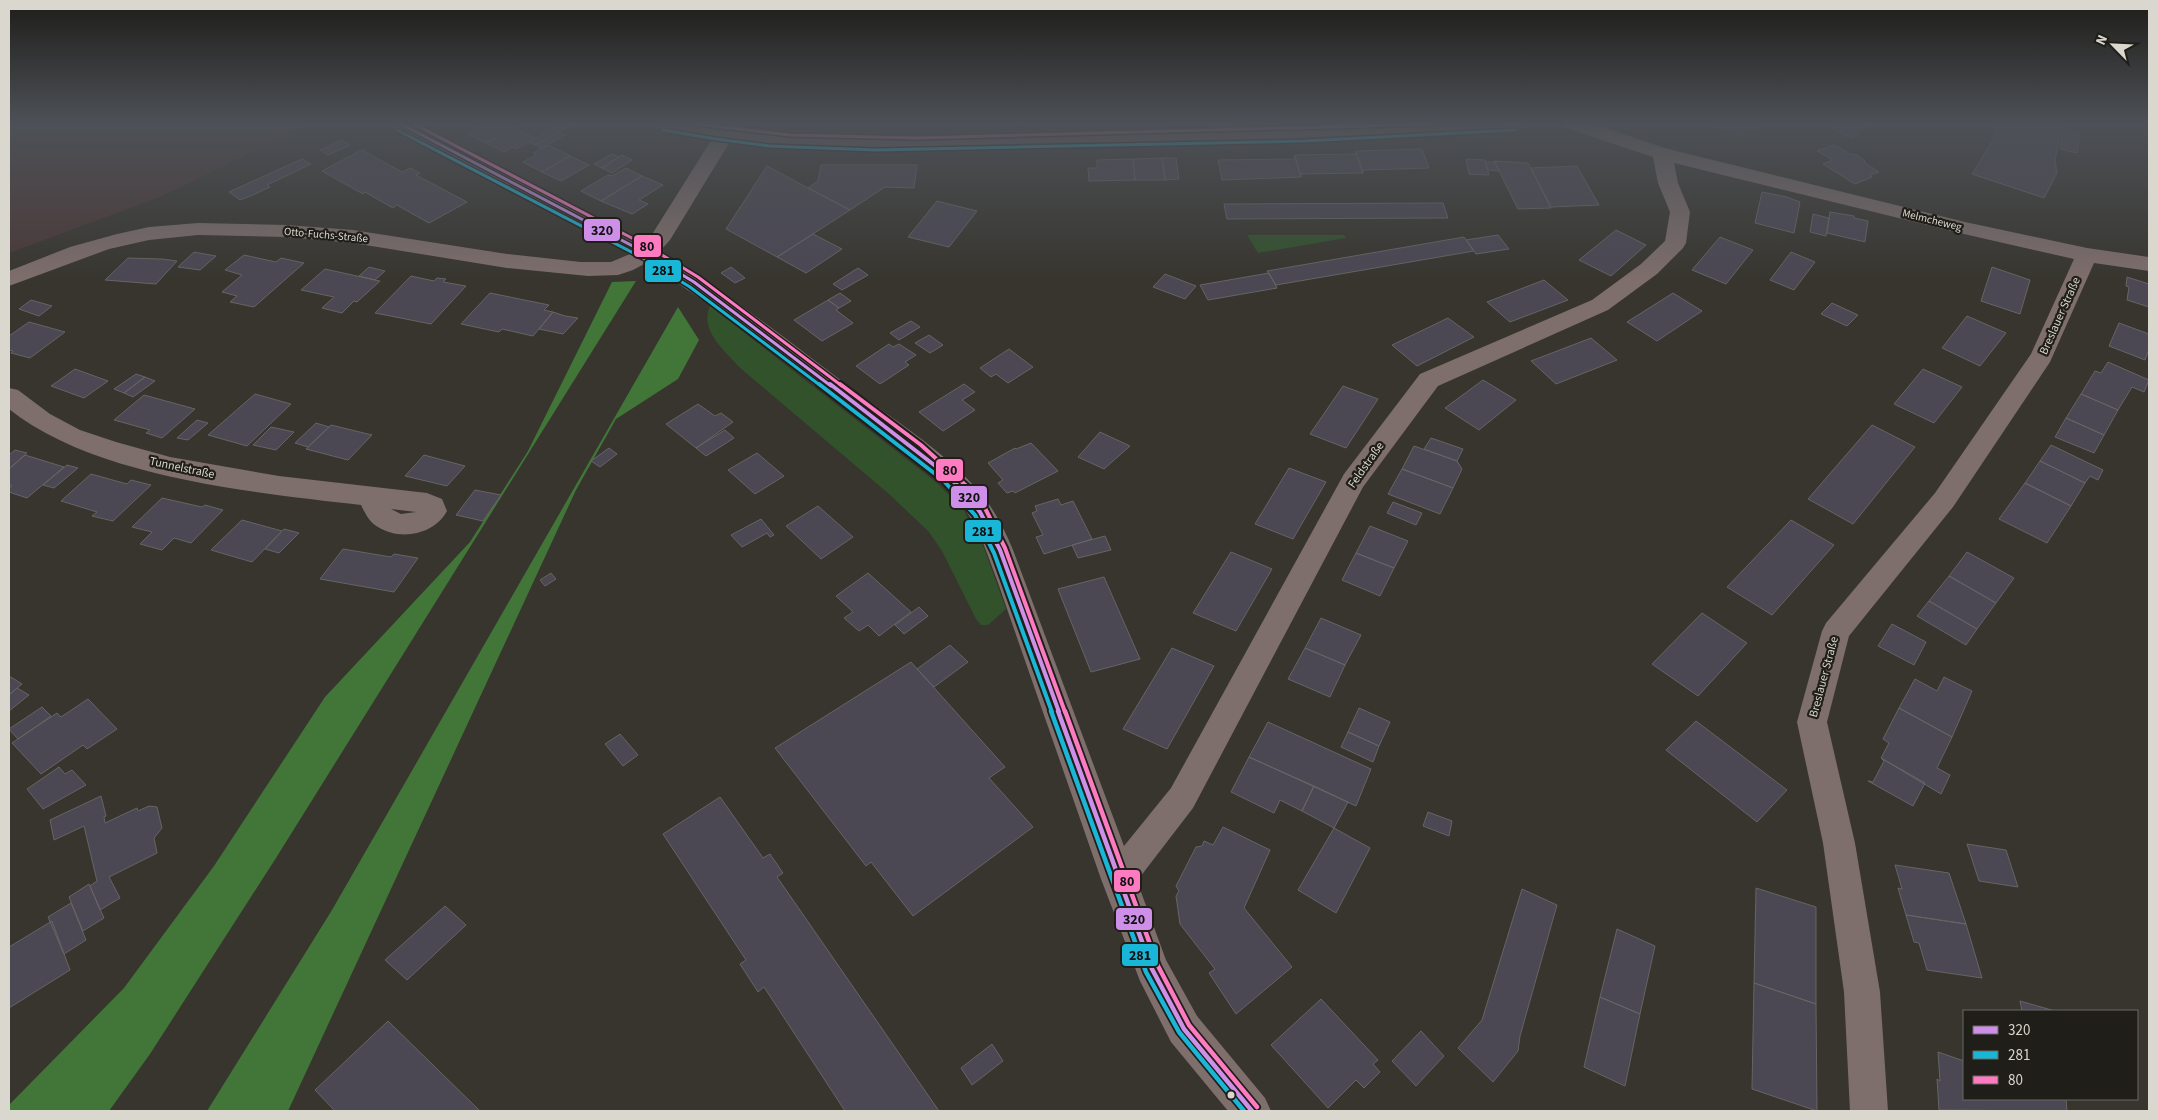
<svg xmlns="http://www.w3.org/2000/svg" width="2158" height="1120" font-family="'Source Sans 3',sans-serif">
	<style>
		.industrial { fill: #4a3837 }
		.green { fill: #32522b }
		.forest { fill: #417638 }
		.building { fill: #4b4753; stroke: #666564 }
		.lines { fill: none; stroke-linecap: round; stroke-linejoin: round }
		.minor { fill: #7e6e6c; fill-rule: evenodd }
		.secondary { fill: #776764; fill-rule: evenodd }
		.bus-1-far2-casing { stroke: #201e19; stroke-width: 6 }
		.bus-1-far1-casing { stroke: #201e19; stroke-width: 8 }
		.bus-1-casing { stroke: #201e19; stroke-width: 8 }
		.bus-2-far2-casing { stroke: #201e19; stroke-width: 6 }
		.bus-2-far1-casing { stroke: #201e19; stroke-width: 8 }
		.bus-2-casing { stroke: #201e19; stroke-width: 8 }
		.bus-3-far2-casing { stroke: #201e19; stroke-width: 6 }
		.bus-3-far1-casing { stroke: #201e19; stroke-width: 8 }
		.bus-3-casing { stroke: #201e19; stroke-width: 8 }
		.bus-1-far2 { stroke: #ce8fe9; stroke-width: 3 }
		.bus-1-far1 { stroke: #ce8fe9; stroke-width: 4 }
		.bus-1 { stroke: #ce8fe9; stroke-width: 4.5 }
		.bus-2-far2 { stroke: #1ab6d8; stroke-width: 3 }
		.bus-2-far1 { stroke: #1ab6d8; stroke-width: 4 }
		.bus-2 { stroke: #1ab6d8; stroke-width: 4.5 }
		.bus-3-far2 { stroke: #fe7ac1; stroke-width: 3 }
		.bus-3-far1 { stroke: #fe7ac1; stroke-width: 4 }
		.bus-3 { stroke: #fe7ac1; stroke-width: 4.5 }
		.bus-dot { fill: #dad7cf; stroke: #201e19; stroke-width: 2 }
		.labels { text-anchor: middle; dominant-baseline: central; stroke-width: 4.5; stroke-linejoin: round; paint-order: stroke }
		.far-street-label { font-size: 11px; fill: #dad7cf; stroke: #201e19 }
		.street-label { font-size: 12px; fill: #dad7cf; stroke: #201e19 }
		.line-badge { stroke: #201e19; stroke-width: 2 }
		.pale-badge-label { font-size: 14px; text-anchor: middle; font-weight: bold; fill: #111 }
	</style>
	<rect width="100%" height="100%" fill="#37352e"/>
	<!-- industrial -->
	<path class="industrial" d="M9,124h302l-151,73 -151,56z"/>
	<!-- green -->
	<path class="green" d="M1247,235h97l2,3 -88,15z
		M710,306l226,176 27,27 21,39 22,61 -18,16h-7l-5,-6 -34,-68 -13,-19 -40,-38 -150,-127c-15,-17 -40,-37 -29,-61z"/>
	<!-- forest -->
	<path class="forest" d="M636,281l-360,577 -126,196 -41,57h-100v-6l115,-117 90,-122 111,-169 145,-155 58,-91 84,-169z
		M678,307l21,33 -21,39 -62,40 -40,71 -288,621h-81l125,-201z"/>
	<!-- building -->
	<path class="building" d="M487,124h19l8,4 -28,15 -18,-9z
		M561,124h17l-20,8 -4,-5z
		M1720,124h32l10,6 -4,2 -4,-3 -17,6 -10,-6 -4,1 -6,-3z
		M1840,124h31l-19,14 -19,-9z
		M1997,124h65l-7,36 2,13 -13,25 -72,-24 21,-34z
		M514,128l21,10 -19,11 -3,-2 -9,5 -18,-9z
		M2064,128l16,4 -3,21 -17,-4z
		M552,129l7,3 -24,13 -7,-3z
		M559,132l7,3 -25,13 -6,-3z
		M342,140l8,5 -22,10 -8,-5z
		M548,145l22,11 -28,16 -19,-10 13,-7 -3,-2z
		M1835,145l15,9 7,1 7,5 1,3 14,9 -9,3 2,2 -17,7 -32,-20 10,-4 -16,-9z
		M1422,149l7,19 -66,2v3l-7,-22z
		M362,150l40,22 8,-4 10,5 -4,2 51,27 -38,21 -32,-18 -4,3 -28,-16 -2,2 -41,-23z
		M1355,151l8,22 -62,1v3l-6,-22 61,-1z
		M612,154l7,3 -17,11 -8,-4z
		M622,155l10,5 -20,13 -10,-5z
		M1294,155l7,22 -79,3 -4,-20 77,-1z
		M570,156l19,9 -28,16 -19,-9z
		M1162,158l3,22h-30l-2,-21z
		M1162,158h14l3,21 -14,1z
		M302,159l9,5 -44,21 3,2 -17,8 -13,5 -11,-8z
		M1133,159l2,21 -46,1 -1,-13h9v-8z
		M1466,159l19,1 4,15 -20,-1z
		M1494,161l34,2 23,45 -33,1z
		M1485,162h10l4,9 -11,-1z
		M821,165h96l-3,23 -29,-1 -35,23 -42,-22 10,-7z
		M767,166l41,22 42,22 -73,47 -51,-28z
		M1577,166l22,39 -48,2 -20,-39z
		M626,168l16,8 -41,25 -20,-10 27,-16 4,1z
		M642,176l21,9 -24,15 9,4 -16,10 -31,-13z
		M1762,192l25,5 13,5 -6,31 -39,-10z
		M937,201l40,10 -28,36 -41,-10z
		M1443,203l5,15 -221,1 -3,-15z
		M1830,212l24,4v2l14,3 -3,21 -38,-9z
		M1813,214l16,4 -3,18 -16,-4z
		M1616,230l30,15 -35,31 -32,-16z
		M813,234l29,15 -36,24 -29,-16z
		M1498,235l11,14 -33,5 -10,-14z
		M1464,237l10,14 -198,34 -9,-14z
		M1720,237l33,13 -27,34 -34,-14z
		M194,252l22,4 -16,14 -22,-3z
		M1791,252l24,10 -21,28 -24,-10z
		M244,255l32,7 5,-4 23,5 -50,44 -24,-5 7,-6 -15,-4 20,-17 -17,-5z
		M128,258l34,1 15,2 -21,23 -51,-4z
		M369,267l16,4 -10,9 -16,-4z
		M731,267l14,11 -10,5 -14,-10z
		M1992,267l38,13 -10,34 -39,-13z
		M858,268l10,7 -26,15 -9,-6z
		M325,269l50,11 5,1 -23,21 -3,-1 -12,12 -20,-5 12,-11 -33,-7z
		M1269,273l8,15 -69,12 -8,-15z
		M1165,274l31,12 -11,13 -32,-12z
		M411,276l23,5 3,-3 9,1 -3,3 23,4 -35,38 -56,-11z
		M2127,277l22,7v23l-22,-7 2,-13 -3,-1z
		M1544,280l24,20 -58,22 -23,-20z
		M490,293l59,12 -5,5 9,2 -20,24 -31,-7 -3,3 -38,-8z
		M840,293l11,8 -12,7 -11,-8z
		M1673,293l29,18 -45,30 -30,-19z
		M31,300l21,6 -13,10 -20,-7z
		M828,300l11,8 -3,2 17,13 -31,18 -28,-21z
		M1832,303l26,12 -11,11 -26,-12z
		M553,312l12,4 13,2 -15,16 -24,-5z
		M1967,316l39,17 -26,33 -38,-18z
		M1448,318l26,19 -57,29 -25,-21z
		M911,321l9,6 -21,13 -9,-7z
		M29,322l36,10 -35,26 -19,-5 2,-2 -4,-1v-14z
		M2119,323l30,11v15l-4,11 -36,-14z
		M929,335l14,10 -13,8 -15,-10z
		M1591,338l26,22 -61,24 -25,-23z
		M889,344l4,3 6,-3 17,11 -11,7 4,3 -29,19 -24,-18z
		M1009,349l24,18 -25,16 -12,-9 -5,3 -11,-9z
		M2108,362l41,18 -5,12 -12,-5 -14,23 -37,-16 14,-23 6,2z
		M75,369l33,12 -24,17 -33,-12z
		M1923,369l39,18 -28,36 -40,-19z
		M136,374l9,3 -21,16 -10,-4z
		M145,377l10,4 -22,16 -9,-4z
		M1483,380l33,20 -37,30 -34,-22z
		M964,384l11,8 -13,8 13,10 -32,21 -24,-19z
		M1343,386l35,13 -32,49 -36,-14z
		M255,394l36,10 -44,42 -39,-11z
		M2081,394l37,16 -14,25 -38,-17z
		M144,395l51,14 -33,29 -16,-5 4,-3 -36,-10z
		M698,404l17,12 6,-3 12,9 -37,26 -30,-24z
		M2066,418l38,17 -10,18 -39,-16z
		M197,420l11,3 -20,17 -11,-2z
		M316,423l13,4 -21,20 -13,-4z
		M331,425l41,10 -24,25 -42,-11z
		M1872,425l43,22 -62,77 -45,-25z
		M271,427l23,5 -18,18 -23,-5z
		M725,430l9,8 -28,18 -10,-8z
		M1100,432l30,14 -26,23 -26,-12z
		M1431,438l32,11 -6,12 -33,-12z
		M1031,443l27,28 -43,22 -2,-2 -6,2 -9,-10 5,-3 -15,-17 27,-15 1,1z
		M2051,445l52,25 -5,10 -8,-4 -5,7 -45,-22z
		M1414,446l43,15 5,8 -9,19 -51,-19z
		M609,448l8,6 -17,13 -9,-6z
		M15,450l12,3 -18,16v-14z
		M757,453l27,23 -29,18 -27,-24z
		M25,455l39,12 -37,31 -18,-6v-3l3,-3 -3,-1v-16z
		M424,455l41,11 -18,20 -42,-10z
		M2040,461l45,22 -14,23 -46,-23z
		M67,465l11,3 -24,20 -11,-3z
		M1289,468l37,14 -33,57 -38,-15z
		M1402,469l51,19 -13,26 -52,-20z
		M91,474l36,10 4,-4 20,5 -38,36 -21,-5 5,-4 -36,-11z
		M2025,483l46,23 -24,37 -48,-24z
		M475,490l26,5 -18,26 -27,-6z
		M162,498l40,9 3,-2 18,5 -32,33 -17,-5 -12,12 -22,-6 12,-12 -20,-5z
		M1058,499l3,6 12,-4 19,38 -48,15 -8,-17 7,-2 -11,-22 5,-2 -2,-5z
		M1393,502l29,11 -6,12 -29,-12z
		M818,506l35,31 -32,22 -35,-33z
		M761,519l13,16 -4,2 -3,-4 -25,14 -11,-12z
		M242,520l40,11 -30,31 -41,-12z
		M1791,520l43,25 -62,70 -45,-28z
		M1370,526l38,15 -14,27 -38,-15z
		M284,529l15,4 -20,20 -14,-4z
		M1105,536l6,14 -33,8 -6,-13z
		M343,549l48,8 3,-3 24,4 -24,34 -74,-13z
		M1231,552l41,17 -36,62 -43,-18z
		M1967,552l47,26 -18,25 -47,-27z
		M1356,553l38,15 -14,28 -38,-16z
		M551,573l5,6 -11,7 -5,-6z
		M868,573l43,39 -32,24 -11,-11 -9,6 -15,-13 9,-6 -17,-16z
		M1949,576l47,27 -19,26 -48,-28z
		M1104,577l36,82 -49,13 -33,-83z
		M1929,601l48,28 -11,16 -49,-29z
		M919,607l9,9 -24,18 -9,-9z
		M1702,613l45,30 -49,53 -46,-32z
		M1321,618l40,17 -16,30 -40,-17z
		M1892,624l34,18 -12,23 -36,-19z
		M950,645l18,17 -34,25 -17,-18z
		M1172,648l42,18 -47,83 -44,-20z
		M1305,648l40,17 -15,32 -42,-18z
		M911,662l94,105 -16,11 44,49 -120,89 -42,-54 -5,4 -91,-118z
		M9,676l13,8 -13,11z
		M1944,677l28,14 -20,46 -53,-29 16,-29 22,12z
		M17,688l12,7 -20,16v-16z
		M88,699l29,30 -30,20 -4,-4 -42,29 -29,-31 45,-30 4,4z
		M42,707l9,9 -33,23 -9,-10z
		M1359,708l31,14 -11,24 -31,-14z
		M1899,708l53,29 -15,31 13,7 -9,19 -60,-36 8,-15 -6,-4z
		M1696,721l91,69 -30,32 -91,-72z
		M1268,722l103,47 -15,37 -107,-49z
		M1348,732l31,14 -6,16 -32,-15z
		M620,734l18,21 -15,11 -18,-22z
		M1249,757l65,29 -12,25 -22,-11 -6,13 -43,-21z
		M1881,758l44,25 -12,23 -45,-25 5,1 11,-21z
		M59,767l6,7 7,-4 14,15 -43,24 -16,-20z
		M1314,786l34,16 -14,26 -32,-17z
		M101,796l5,20 -2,1 1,6 32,-15 1,3 11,-5 8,1 5,21 -8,10 3,15 -48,24 11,21 -20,12 -10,-24 7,-5 -13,-55 -30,14 -4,-20z
		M720,797l43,61 7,-4 13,19 -6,4 162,234h-94l-81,-124 -6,5 -18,-28 6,-4 -83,-126z
		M1428,812l24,9 -3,15 -26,-10z
		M1223,827l47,23 -26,58 48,59 -56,47 -27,-41 6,-4 -35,-45 -4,-28 3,-5 -3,-5 20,-39 6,-1 2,-5 9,4z
		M1334,828l36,20 -34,65 -38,-23z
		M1967,844l39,6 12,37 -39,-6z
		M1895,865l54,8 17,51 -60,-9 -8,-27 4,1z
		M89,884l15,34 -21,13 -14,-34z
		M1756,888l60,19v97l-62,-21z
		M1522,889l35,16 -37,131 -2,15 -25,31 -35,-34 24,-28z
		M71,903l15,37 -22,14 -16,-37z
		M445,906l21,19 -59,55 -22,-20z
		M1906,915l60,9 16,54 -55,-8 -8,-27 -5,-1z
		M52,921l18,49 -61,38v-61z
		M1617,929l38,17 -15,68 -40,-17z
		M1754,983l62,21 1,107 -65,-22z
		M1600,997l40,17 -15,72 -41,-19z
		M1321,999l57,61 -5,4 7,8 -16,16 -8,-8 -28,28 -57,-63z
		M2020,1001l35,10h-33z
		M388,1021l92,90h-145l-20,-21z
		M1421,1031l23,25 -28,30 -24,-25z
		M992,1044l11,17 -31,24 -11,-17z
		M1938,1052l26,9v38h102l1,12 -128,-1 -2,-31 3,2z"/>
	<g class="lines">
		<!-- minor -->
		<path class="minor" d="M391,124h24l228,119 8,-7 66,-105 7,-2 7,2 3,4 -64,105 -11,12c66,39 127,87 188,133 44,33 93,63 130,104 16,18 27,39 36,61l111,296 47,-58 173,-314 76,-100 172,-74 49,-36 24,-23 5,-29 -12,-29 -5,-26 -87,-29 -2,-4h29l75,25 297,73 122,26 62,9v14l-55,-8 -44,99 -97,145 -104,129 -22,86 28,121 25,149 8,119h-38l-6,-119 -21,-149 -26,-121 25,-91 4,-8 109,-130 96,-139 43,-95 -110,-25 -290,-71 4,20 12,29 -4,31 -3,5 -26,26 -49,36 -170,76 -75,101 -170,321 -56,73 29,79 31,56 68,82 6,13h-43l-57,-69 -31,-61 -39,-102 -104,-299c-9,-23 -16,-48 -31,-69 -32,-42 -85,-75 -127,-107 -63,-49 -125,-100 -193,-141l-13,7 -15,5 -30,1 -81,-8 -154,-25 -66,-6 -89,-2 -49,5 -40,9 -100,37v-15l61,-24 47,-13 32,-7 49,-4 89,2 66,5 154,24 74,8h30l19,-8 -237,-126z
			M1211,124h20l3,12 -3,4 -7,2 -7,-2z
			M9,388l9,2 32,24 30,16 36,12 54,15 109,19 148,17 15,6 5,12c-13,24 -47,30 -69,16 -9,-5 -13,-14 -17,-22 -106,-12 -268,-28 -352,-96zM391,509l25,3 -15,2z"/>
		<!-- secondary -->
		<path class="secondary" d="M655,124h38l97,12 127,2 522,-14h85l-2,4 -7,2c-146,12 -294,12 -440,16 -138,3 -282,16 -418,-18z"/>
		<defs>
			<path id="bus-1-far2" d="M401,124l245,129 48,29 137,104"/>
			<path id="bus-1-far1" d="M830,384l117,91 21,21 12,16 20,38 59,162"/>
			<path id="bus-1" d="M1058,711l94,258 32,60 68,82"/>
			<path id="bus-2-far2" d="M397,130l246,128 47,29 131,99
				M663,130l53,9 53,7 107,4 427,-9 213,-11"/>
			<path id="bus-2-far1" d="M819,384l124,96 32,35 19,38 58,159"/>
			<path id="bus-2" d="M1051,711l95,261 33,60 65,79"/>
			<path id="bus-3-far2" d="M414,124l235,123 49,30 144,109
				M696,124l94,11 127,3 516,-14"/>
			<path id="bus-3-far1" d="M840,384l81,61 51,46 13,17 20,40 60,164"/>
			<path id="bus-3" d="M1065,711l93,255 31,59 68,82"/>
		</defs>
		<!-- bus-1-far2 casing -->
		<use href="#bus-1-far2" class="bus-1-far2-casing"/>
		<!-- bus-1-far1 casing -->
		<use href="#bus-1-far1" class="bus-1-far1-casing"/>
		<!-- bus-1 casing -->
		<use href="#bus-1" class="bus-1-casing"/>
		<!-- bus-2-far2 casing -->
		<use href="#bus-2-far2" class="bus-2-far2-casing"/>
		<!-- bus-2-far1 casing -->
		<use href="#bus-2-far1" class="bus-2-far1-casing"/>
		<!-- bus-2 casing -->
		<use href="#bus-2" class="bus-2-casing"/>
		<!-- bus-3-far2 casing -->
		<use href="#bus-3-far2" class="bus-3-far2-casing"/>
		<!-- bus-3-far1 casing -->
		<use href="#bus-3-far1" class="bus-3-far1-casing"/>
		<!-- bus-3 casing -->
		<use href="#bus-3" class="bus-3-casing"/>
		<!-- bus-1-far2 -->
		<use href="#bus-1-far2" class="bus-1-far2"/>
		<!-- bus-1-far1 -->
		<use href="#bus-1-far1" class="bus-1-far1"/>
		<!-- bus-1 -->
		<use href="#bus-1" class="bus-1"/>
		<!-- bus-2-far2 -->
		<use href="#bus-2-far2" class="bus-2-far2"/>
		<!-- bus-2-far1 -->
		<use href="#bus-2-far1" class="bus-2-far1"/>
		<!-- bus-2 -->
		<use href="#bus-2" class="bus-2"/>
		<!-- bus-3-far2 -->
		<use href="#bus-3-far2" class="bus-3-far2"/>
		<!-- bus-3-far1 -->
		<use href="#bus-3-far1" class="bus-3-far1"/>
		<!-- bus-3 -->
		<use href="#bus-3" class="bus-3"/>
	</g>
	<!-- sky -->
	<linearGradient id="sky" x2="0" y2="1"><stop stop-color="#1e1d19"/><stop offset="0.44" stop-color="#4d5157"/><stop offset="1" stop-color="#4d5157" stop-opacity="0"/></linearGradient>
	<rect width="2158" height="281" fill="url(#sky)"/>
	<!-- markers -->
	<circle class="bus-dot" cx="1231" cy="1095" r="4.5"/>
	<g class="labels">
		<!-- far-street labels -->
		<g class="far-street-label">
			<text transform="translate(1932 220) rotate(14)">Melmcheweg</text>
			<text transform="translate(326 235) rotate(5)">Otto-Fuchs-Straße</text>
		</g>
		<!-- street labels -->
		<g class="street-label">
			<text transform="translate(2060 316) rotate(-66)">Breslauer Straße</text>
			<text transform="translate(1366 465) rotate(-55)">Feldstraße</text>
			<text transform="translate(182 468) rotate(12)">Tunnelstraße</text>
			<text transform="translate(1824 677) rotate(-75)">Breslauer Straße</text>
		</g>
	</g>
	<g class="line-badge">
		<rect x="583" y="218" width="38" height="24" rx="5" fill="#ce8fe9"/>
		<rect x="633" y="234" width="29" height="24" rx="5" fill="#fe7ac1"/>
		<rect x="644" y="259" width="38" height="24" rx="5" fill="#1ab6d8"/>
		<rect x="935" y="458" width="29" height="24" rx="5" fill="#fe7ac1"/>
		<rect x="950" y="485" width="38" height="24" rx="5" fill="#ce8fe9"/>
		<rect x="964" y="519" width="38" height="24" rx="5" fill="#1ab6d8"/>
		<rect x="1113" y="869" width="28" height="24" rx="5" fill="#fe7ac1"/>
		<rect x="1115" y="907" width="38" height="24" rx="5" fill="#ce8fe9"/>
		<rect x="1121" y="943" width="38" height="24" rx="5" fill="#1ab6d8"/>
	</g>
	<g class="pale-badge-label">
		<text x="602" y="235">320</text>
		<text x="647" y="251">80</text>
		<text x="663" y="275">281</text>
		<text x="950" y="475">80</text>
		<text x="969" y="502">320</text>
		<text x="983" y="536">281</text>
		<text x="1127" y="886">80</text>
		<text x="1134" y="924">320</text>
		<text x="1140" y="960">281</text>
	</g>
	<!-- border -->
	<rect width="2158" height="1120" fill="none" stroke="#dad7cf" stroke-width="20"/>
	<!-- legend -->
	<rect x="1963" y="1010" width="175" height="90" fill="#201e19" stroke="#6a6862"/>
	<rect x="1973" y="1026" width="25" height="8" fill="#ce8fe9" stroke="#6a6862"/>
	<text x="2008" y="1035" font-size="15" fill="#dad7cf">320</text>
	<rect x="1973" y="1051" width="25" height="8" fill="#1ab6d8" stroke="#6a6862"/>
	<text x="2008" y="1060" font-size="15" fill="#dad7cf">281</text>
	<rect x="1973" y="1076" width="25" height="8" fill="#fe7ac1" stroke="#6a6862"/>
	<text x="2008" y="1085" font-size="15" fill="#dad7cf">80</text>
	<!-- north arrow -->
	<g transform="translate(2113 45) rotate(294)" stroke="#201e19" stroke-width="4" paint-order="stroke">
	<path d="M0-4L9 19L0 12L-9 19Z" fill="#dad7cf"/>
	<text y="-8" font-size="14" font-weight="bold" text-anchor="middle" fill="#dad7cf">N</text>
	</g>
</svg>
